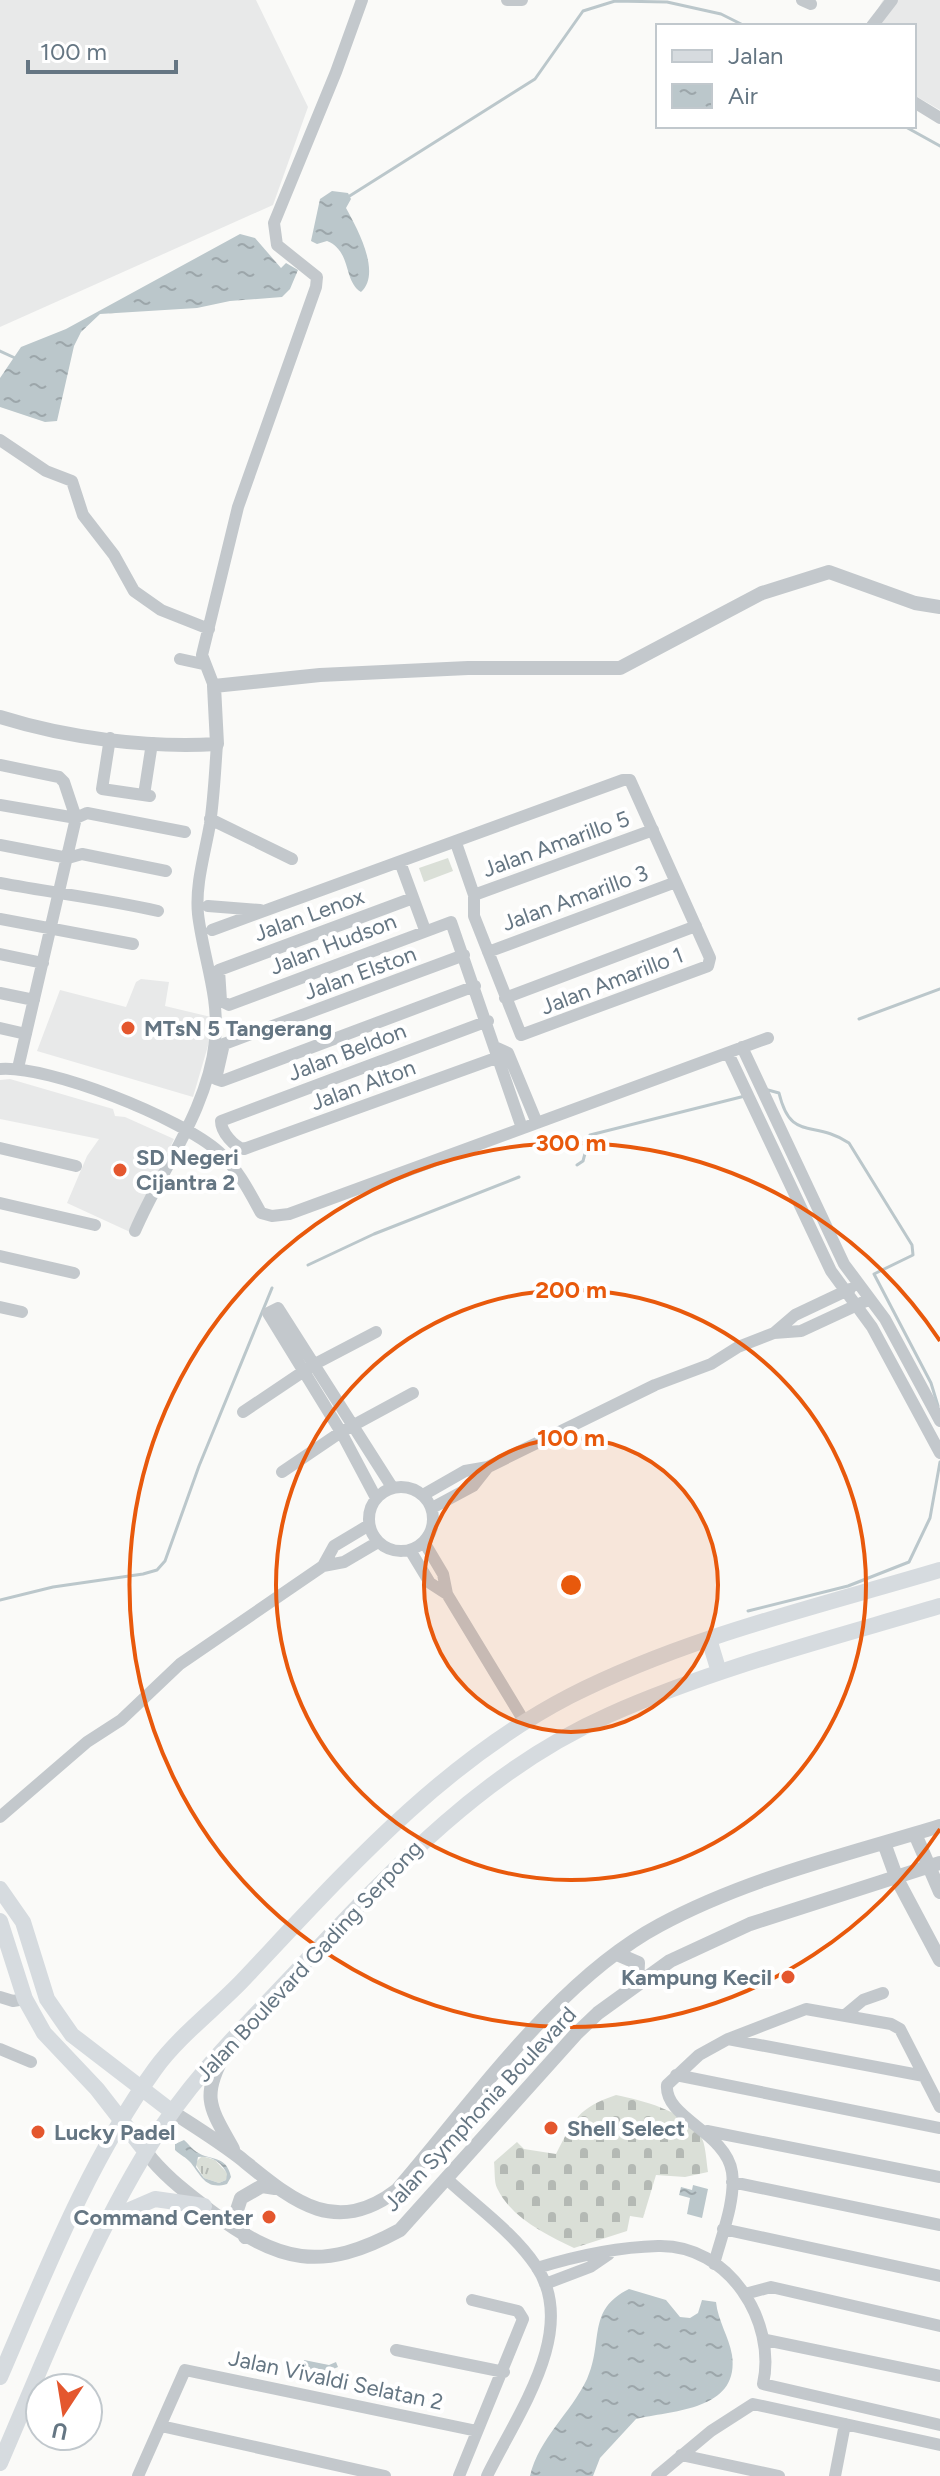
<svg xmlns="http://www.w3.org/2000/svg" width="940" height="2476" font-family="Figtree,sans-serif">
	<style>
		.built { fill: #e8e9e9 }
		.grass { fill: url(#grass-tufts) }
		.cemetery { fill: url(#cemetery-stones) }
		.park { fill: #dadfd7 }
		.water { fill: url(#water-ripples); fill-rule: evenodd }
		.lines { fill: none; stroke-linecap: round; stroke-linejoin: round }
		.stream { stroke: #bbc7cb; stroke-width: 3 }
		.minor { stroke: #c3c8cc; stroke-width: 12 }
		.tertiary { stroke: #c3c8cc; stroke-width: 14 }
		.secondary { stroke: #d6dbdf; stroke-width: 16 }
		.ring { fill: none; stroke: #e8590c; stroke-width: 4 }
		.poi-dot { fill: #e4572e; stroke: #fff; stroke-width: 3 }
		.labels { text-anchor: middle; dominant-baseline: central; stroke-width: 8; stroke-linejoin: round; paint-order: stroke }
		.street-label { font-size: 22px; fill: #657683; stroke: #fff }
		.poi-label { font-size: 22px; font-weight: bold; fill: #657683; stroke: #fff; text-anchor: start }
		.centre { fill: #e8590c; stroke: #fff; stroke-width: 4 }
		.ring-label { font-size: 24px; text-anchor: middle; font-weight: bold; fill: #e8590c; stroke: #fff; stroke-width: 8; stroke-linejoin: round; paint-order: stroke }
	</style>
	<defs>
		<pattern id="grass-tufts" width="24" height="20" patternUnits="userSpaceOnUse" patternTransform="scale(2)"><rect width="24" height="20" fill="#dadfd7"/><path d="M3 7l-1-3M5 7V3M7 7l1-3M15 17l-1-3M17 17v-4M19 17l1-3" fill="none" stroke="#b4b9b4"/></pattern>
		<pattern id="cemetery-stones" width="16" height="16" patternUnits="userSpaceOnUse" patternTransform="scale(2)"><rect width="16" height="16" fill="#dadfd7"/><path d="M2 7V4a2 2 0 0 1 4 0v3zM10 15v-3a2 2 0 0 1 4 0v3z" fill="#b4b9b4"/></pattern>
		<pattern id="water-ripples" width="26" height="14" patternUnits="userSpaceOnUse" patternTransform="scale(2)"><rect width="26" height="14" fill="#bbc7cb"/><path d="M2 4q2-2 4 0t4 0M15 11q2-2 4 0t4 0" fill="none" stroke="#9ca6aa"/></pattern>
	</defs>
	<rect width="100%" height="100%" fill="#fafaf8"/>
	<!-- built -->
	<path class="built" d="M0,0h256l52,107 -35,98 -273,122z
		M883,0h57v110l-26,-15v-69h-46z
		M141,979l28,3 -4,24 46,11 -1,22 -17,58 -156,-46 23,-61 66,17 10,-25z
		M10,1079l103,30 2,7 10,1 49,22 -44,93 -63,-29 20,-47 12,-17 -99,-20v-39z"/>
	<!-- grass -->
	<path class="grass" d="M202,2156l13,4 13,14 -2,6 -7,3 -15,-5 -9,-15z"/>
	<!-- cemetery -->
	<path class="cemetery" d="M616,2095c25,5 69,16 84,40 6,8 6,26 8,37l-23,5 -29,-2 -13,43 -13,-2 -3,15 -53,17c-27,-13 -63,-30 -77,-60 -3,-6 -2,-18 -3,-26l23,-20 7,7 32,5c18,-35 22,-46 60,-59z"/>
	<!-- park -->
	<path class="park" d="M448,858l5,13 -29,11 -5,-14z"/>
	<!-- water -->
	<path class="water" d="M332,191l16,2 3,6 -5,9c11,20 36,65 15,84 -18,-11 -9,-41 -34,-51l-10,3 -6,-3 9,-42z
		M240,234l15,4 26,30 5,-5 12,7 -8,19 -8,8 -52,4 -33,7 -97,6 -19,18 -7,14 -17,75 -12,1 -45,-15v-29l21,-31 45,-18z
		M184,2140c4,3 6,7 10,10 14,12 32,3 37,27l-4,7c-21,6 -25,-7 -36,-21 -5,-6 -11,-8 -16,-13v-6zM198,2157c13,-2 24,5 29,17l-1,6 -7,3 -15,-5 -8,-11z
		M693,2185l15,4 -6,29 -15,-4 3,-16 -11,-3 2,-8 11,3z
		M629,2289l37,11 14,17 10,1 8,-5 4,-13 14,2c2,19 13,35 16,53 8,56 -60,55 -96,64l-36,39 -7,18h-63c9,-38 41,-63 57,-97 17,-37 -1,-69 42,-90z
		M304,2360l25,5 7,-3 2,5 -7,3 -2,8 -28,-6z"/>
	<g class="lines">
		<!-- stream -->
		<path class="stream" d="M904,126l36,20
			M348,197l187,-118 48,-68 32,-10 52,1 54,12 24,12
			M0,351l15,7
			M859,1019l81,-30
			M768,1090l11,3c12,50 34,26 70,50l63,102 1,10 -39,19 57,109 7,23
			M577,1165l6,-4 7,-26 155,-39
			M308,1265l66,-31 145,-57
			M0,1600l53,-13 90,-13 14,-4 8,-9 34,-95 73,-178
			M748,1611l100,-25 61,-24 21,-44 10,-56"/>
		<!-- minor -->
		<path class="minor" d="M507,0h15
			M802,0l9,4
			M872,26l20,-26
			M914,102l26,16
			M0,440l46,31 26,10 11,34 31,40 20,36 27,19 48,19
			M180,659l23,5
			M214,686l-12,-31 36,-148 78,-220 1,-10 -40,-32 -3,-22 62,-151 26,-72
			M110,738l-8,51 48,7
			M0,765l59,12 5,5 12,36 -58,250
			M144,795l8,-52
			M0,805l76,13 11,-5 98,19
			M210,819l82,40
			M0,845l68,13 14,-4 84,17
			M400,862l25,68
			M0,883c53,10 105,16 158,28
			M474,895l179,-65
			M413,898l-194,72 2,31 8,4 222,-83 71,206
			M208,906l52,4
			M0,919l133,25
			M212,930l411,-150h7l80,178 -2,8 -187,69 -47,-119v-21l-18,-52
			M488,952l188,-70
			M0,954l43,9
			M464,955l-240,89 -8,35 6,2 253,-95
			M0,993l34,7
			M505,998l191,-72
			M488,1021l-267,100c0,11 13,26 23,28l252,-91
			M0,1028l26,6
			M742,1047l102,217 41,55 55,102
			M497,1048l11,5 29,70
			M728,1053l103,218 41,56 68,126
			M0,1069c49,-4 181,49 219,83 19,17 30,39 42,61l11,3 17,-2 479,-176
			M0,1148l76,18
			M0,1203l95,22
			M135,1231c26,-61 73,-122 80,-190 5,-44 -12,-84 -17,-127 -3,-29 7,-61 12,-90 4,-27 5,-53 7,-80
			M0,1256l74,17
			M0,1307l22,5
			M774,1333l21,-18 55,-26
			M243,1412l70,-47 63,-33
			M282,1472l59,-40 72,-39
			M369 1519a32 32 0 1 1 64 0a32 32 0 1 1-64 0Z
			M423,1495l42,-24 23,-4 167,-82 56,-21 27,-17 36,-14 27,-2 69,-32
			M376,1498l-35,-66 -73,-119 10,-5 114,179
			M432,1508l41,-22 15,-19
			M424,1542l19,32 4,20 77,127
			M410,1550l20,33 17,11
			M323,1566l11,-20 35,-21
			M0,1817l87,-75 34,-22 59,-56 143,-98 21,-4 34,-20
			M0,1997l13,4 12,-2
			M845,2015l18,-15 20,-7
			M728,2039l196,37
			M0,2049l31,13
			M676,2075l264,53
			M707,2131l233,46
			M448,2180c29,27 66,53 88,86 44,64 -20,150 -49,210
			M732,2182l208,43
			M723,2229l217,47
			M714,2264c7,-27 22,-63 18,-92 -6,-40 -68,-54 -65,-87l32,-30 29,-16 78,-30 85,15 9,5 40,78
			M537,2268c39,-12 81,-21 121,-22 71,-2 119,76 105,138l177,41
			M545,2284l45,-17 19,-13
			M745,2294l26,-7 169,39
			M766,2340l174,36
			M396,2350l108,22
			M161,2426l224,50
			M681,2455l98,21
			M138,2476l47,-106 292,61
			M459,2476l64,-157 -5,-8 -46,-11
			M657,2476l54,-45 42,-27 187,41
			M835,2476l10,-52"/>
		<!-- tertiary -->
		<path class="tertiary" d="M0,717c67,21 146,31 217,27l-3,-58 106,-11 148,-7h152l142,-75 67,-21 86,31 25,4
			M915,1834l25,58
			M884,1843l13,36 43,81
			M617,1954l21,9 -1,21
			M224,2055c-24,43 -13,54 9,94
			M171,2111c23,15 46,29 68,46 51,41 94,82 158,33 76,-88 160,-210 263,-265 87,-47 186,-70 280,-99
			M146,2152c17,23 40,40 63,58 70,53 112,63 191,20l176,-196 22,-21 72,-52 80,-37 190,-61
			M245,2237l-8,-27 4,-12 21,-12 13,2"/>
		<!-- secondary -->
		<path class="secondary" d="M709,1639l10,33
			M0,1889l23,33 24,77 25,36 99,76
			M0,1921l25,78 19,34 53,56 49,63
			M111,2218l44,-19 49,7
			M0,2377c45,-104 88,-215 155,-308 24,-33 59,-59 87,-88 100,-106 197,-217 328,-285 116,-59 246,-89 370,-126
			M0,2463c46,-106 88,-217 149,-316 39,-65 94,-119 146,-174 93,-99 187,-202 314,-258 106,-47 220,-76 331,-109"/>
	</g>
	<!-- distance rings -->
	<circle cx="571" cy="1585" r="147" fill="#e8590c" fill-opacity=".12"/>
	<g class="ring">
		<circle cx="571" cy="1585" r="147"/>
		<circle cx="571" cy="1585" r="295"/>
		<path d="M940 1829A442 442 0 1 1 940 1341"/>
	</g>
	<!-- markers -->
	<g class="poi-dot">
		<circle cx="128" cy="1028" r="8"/>
		<circle cx="120" cy="1170" r="8"/>
		<circle cx="788" cy="1977" r="8"/>
		<circle cx="551" cy="2128" r="8"/>
		<circle cx="38" cy="2132" r="8"/>
		<circle cx="269" cy="2217" r="8"/>
	</g>
	<g class="labels">
		<!-- street labels -->
		<g class="street-label">
			<text transform="translate(556 844) rotate(-20)">Jalan Amarillo 5</text>
			<text transform="translate(575 898) rotate(-20)">Jalan Amarillo 3</text>
			<text transform="translate(309 915) rotate(-20)">Jalan Lenox</text>
			<text transform="translate(333 944) rotate(-21)">Jalan Hudson</text>
			<text transform="translate(360 973) rotate(-20)">Jalan Elston</text>
			<text transform="translate(612 981) rotate(-21)">Jalan Amarillo 1</text>
			<text transform="translate(347 1052) rotate(-21)">Jalan Beldon</text>
			<text transform="translate(363 1085) rotate(-20)">Jalan Alton</text>
			<text transform="translate(309 1961) rotate(-47)">Jalan Boulevard Gading Serpong</text>
			<text transform="translate(480 2109) rotate(-47)">Jalan Symphonia Boulevard</text>
			<text transform="translate(336 2380) rotate(12)">Jalan Vivaldi Selatan 2</text>
		</g>
		<!-- poi labels -->
		<g class="poi-label">
			<text x="144" y="1028">MTsN 5 Tangerang</text>
			<text x="136" y="1157">SD Negeri<tspan x="136" dy="25">Cijantra 2</tspan></text>
			<text x="772" y="1977" text-anchor="end">Kampung Kecil</text>
			<text x="567" y="2128">Shell Select</text>
			<text x="54" y="2132">Lucky Padel</text>
			<text x="253" y="2217" text-anchor="end">Command Center</text>
		</g>
	</g>
	<circle cx="571" cy="1585" r="12" class="centre"/>
	<g class="ring-label">
		<text x="571" y="1151">300 m</text>
		<text x="571" y="1298">200 m</text>
		<text x="571" y="1446">100 m</text>
	</g>
	<!-- legend -->
	<rect x="656" y="24" width="260" height="104" fill="#ffffff" stroke="#c1c8cd" stroke-width="2"/>
	<rect x="672" y="50" width="40" height="12" fill="#d6dbdf" stroke="#c1c8cd" stroke-width="2"/>
	<text x="728" y="64" font-size="24" fill="#657683">Jalan</text>
	<rect x="672" y="84" width="40" height="24" fill="url(#water-ripples)" stroke="#c1c8cd" stroke-width="2"/>
	<text x="728" y="104" font-size="24" fill="#657683">Air</text>
	<!-- north arrow -->
	<g transform="translate(64 2412) rotate(192)"><circle r="38" fill="#ffffff" stroke="#c1c8cd" stroke-width="2"/>
	<path d="M0-6L14 30L0 20L-14 30Z" fill="#e4572e"/>
	<text y="-12" font-size="22" font-weight="bold" text-anchor="middle" fill="#657683">U</text>
	</g>
	<!-- scale -->
	<path d="M28 60v12h148v-12" fill="none" stroke="#657683" stroke-width="4"/>
	<text x="40" y="60" font-size="24" fill="#657683" stroke="#ffffff" stroke-width="6" paint-order="stroke">100 m</text>
</svg>
